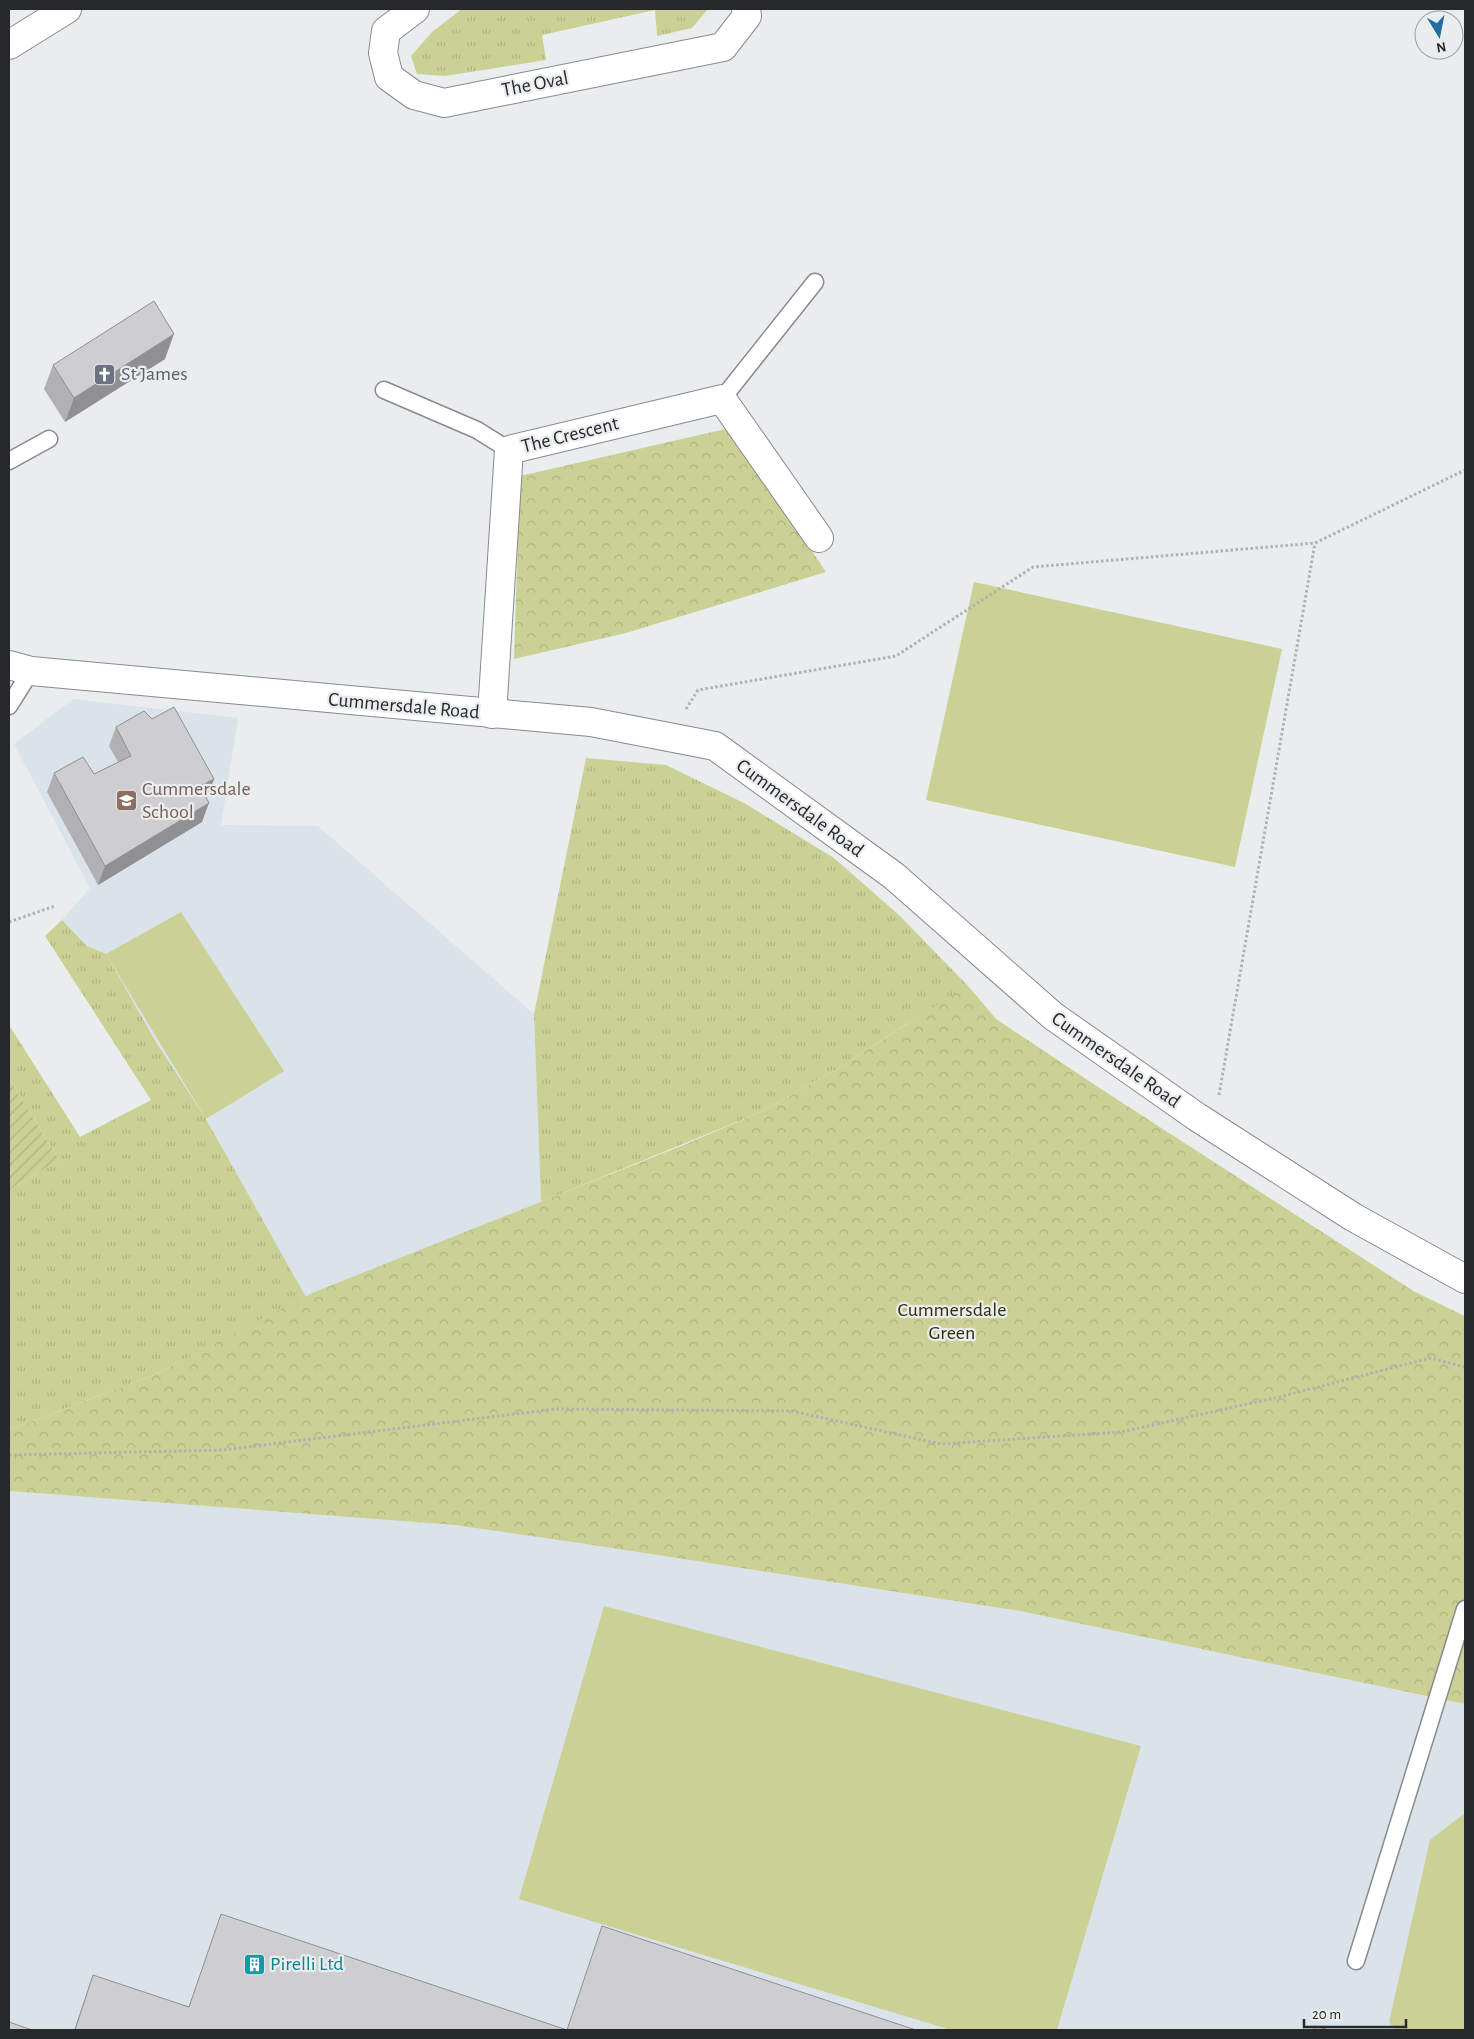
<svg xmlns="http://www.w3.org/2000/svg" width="1474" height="2039" font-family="'Alegreya Sans',sans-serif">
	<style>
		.built { fill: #dae3ea }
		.grass { fill: url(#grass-tufts) }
		.park { fill: url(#park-crowns) }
		.garden { fill: url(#garden-furrows) }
		.pitch { fill: #cbd194 }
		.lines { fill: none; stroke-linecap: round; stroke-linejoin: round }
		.service-casing { stroke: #888a8c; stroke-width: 19 }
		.minor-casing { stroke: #888a8c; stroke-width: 30 }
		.tertiary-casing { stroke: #888a8c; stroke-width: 30 }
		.path { stroke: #afb1b2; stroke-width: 3; stroke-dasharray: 2.5 2.5; stroke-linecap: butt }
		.service { stroke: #fff; stroke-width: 16 }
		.minor { stroke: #fff; stroke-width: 28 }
		.tertiary { stroke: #fff; stroke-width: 28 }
		.wall { fill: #b1b0b3 }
		.shaded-wall { fill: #909092 }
		.building { fill: #cecdd0; stroke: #909092 }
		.labels { text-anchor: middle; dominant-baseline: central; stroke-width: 4.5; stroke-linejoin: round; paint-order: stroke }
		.street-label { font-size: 20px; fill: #272829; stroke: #eaedee }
		.worship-label { font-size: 20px; fill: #5b616d; stroke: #eaedee; text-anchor: start }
		.education-label { font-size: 20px; fill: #785e54; stroke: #eaedee; text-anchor: start }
		.park-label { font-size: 20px; fill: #2f3105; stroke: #eaedee }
		.culture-label { font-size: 20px; fill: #0d838f; stroke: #eaedee; text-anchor: start }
	</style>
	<defs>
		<pattern id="grass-tufts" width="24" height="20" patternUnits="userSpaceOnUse" patternTransform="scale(1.25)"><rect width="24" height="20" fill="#cbd194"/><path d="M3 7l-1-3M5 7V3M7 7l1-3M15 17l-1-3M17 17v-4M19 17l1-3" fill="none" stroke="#aeb380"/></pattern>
		<pattern id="park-crowns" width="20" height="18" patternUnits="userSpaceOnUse" patternTransform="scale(1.25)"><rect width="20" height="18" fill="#cbd194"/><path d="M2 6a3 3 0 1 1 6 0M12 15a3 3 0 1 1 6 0" fill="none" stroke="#aeb380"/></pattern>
		<pattern id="garden-furrows" width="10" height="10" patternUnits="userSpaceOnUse" patternTransform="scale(1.25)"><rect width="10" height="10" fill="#cbd194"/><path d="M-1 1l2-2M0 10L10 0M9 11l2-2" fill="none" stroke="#aeb380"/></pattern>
	</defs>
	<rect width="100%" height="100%" fill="#eaedee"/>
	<!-- built -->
	<path class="built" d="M73,699l165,19 -17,107 97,1 216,188 7,188 -235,95 -100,-178 -50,-77 -50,-88 -19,-8 -25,-26 28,-32 -76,-144z
		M9,1491l445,34 132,19 434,67 445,93v326h-1456z"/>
	<!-- grass -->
	<path class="grass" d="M462,9h246l-16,19 -35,8 -2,-26 -113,25 4,25 -101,16 -28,-2 -6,-18 21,-24z
		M586,758l80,7 78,38 90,55 66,58 69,71 -64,38 -61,40 -83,47 -220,90 -7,-188z
		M62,920l25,26 19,8 50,88 50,77 100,178 -152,78 -145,55v-240l50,-30 -50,-82v-53l71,112 71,-37 -106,-164z"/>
	<!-- park -->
	<path class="park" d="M730,428l96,144 -200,61 -112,26 6,-183z
		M969,987l27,32 105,70 314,203 50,24v388l-445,-93 -434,-67 -132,-19 -445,-34v-61l145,-55 158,-82 369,-147 80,-34 83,-47 100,-65z"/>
	<!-- garden -->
	<path class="garden" d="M9,1078l50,82 -50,30z"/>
	<!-- pitch -->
	<path class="pitch" d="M974,582l308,67 -47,218 -309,-67z
		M181,912l103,159 -78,48 -100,-165z
		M604,1606l537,140 -84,284h-106l-432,-131z
		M1465,1813v217h-70l-6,-8 41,-182z"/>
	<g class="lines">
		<defs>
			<path id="service" d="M384,390l93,40 32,20
				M722,399l93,-117
				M9,461l40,-22
				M9,706l22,-35
				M1356,1961l109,-352"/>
			<path id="minor" d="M415,9l-29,22 -3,22 6,24 25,18 30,8 279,-56 24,-31 -1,-7
				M9,45l58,-36
				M492,714l17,-264 213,-51 97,139"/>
			<path id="tertiary" d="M9,665l22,6 560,51 124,24 179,130 159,140 144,101 156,100 112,62"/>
		</defs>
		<!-- service casing -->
		<use href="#service" class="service-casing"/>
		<!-- minor casing -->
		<use href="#minor" class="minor-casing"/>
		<!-- tertiary casing -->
		<use href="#tertiary" class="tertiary-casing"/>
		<!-- path -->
		<path class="path" d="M686,709l12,-19 198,-34 137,-89 282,-24 150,-73
			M9,922l46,-16
			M1219,1095l96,-552
			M9,1455l214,-5 332,-41 237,2 149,33 180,-12 158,-35 151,-39 35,9"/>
		<!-- service -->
		<use href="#service" class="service"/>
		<!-- minor -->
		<use href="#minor" class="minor"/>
		<!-- tertiary -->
		<use href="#tertiary" class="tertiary"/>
	</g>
	<!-- wall -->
	<path class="wall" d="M165,359l-100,63 -21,-33 9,-24z
		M116,727l98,52 -8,19 -4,24 -104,63 -51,-93 7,-19 40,1 24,-12 -9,-16z
		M221,1914l346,116 35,-104 314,104h-842l19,-55 96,32z"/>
	<!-- shaded-wall -->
	<path class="shaded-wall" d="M174,334l-9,25 -100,63 9,-24z
		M214,779l-7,19 -14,7 7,-19z
		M209,803l-7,19 -104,63 7,-19z"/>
	<!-- building -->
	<path class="building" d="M154,301l20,33 -100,64 -21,-33z
		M174,707l40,72 -14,7 9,17 -104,63 -51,-93 29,-16 11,17 37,-18 -15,-29 28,-16 8,8z
		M221,1914l346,116 35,-104 314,104h-841l18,-55 96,32z
		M9,2022l23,8h-23z
		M1315,2026l14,4h-16z"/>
	<!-- icons -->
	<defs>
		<symbol id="church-square" viewBox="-11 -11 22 22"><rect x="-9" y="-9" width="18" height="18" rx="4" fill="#6b7280" stroke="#eaedee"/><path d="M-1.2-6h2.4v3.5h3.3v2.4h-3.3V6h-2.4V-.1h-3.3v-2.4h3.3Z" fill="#fff"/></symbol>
		<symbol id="school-square" viewBox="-11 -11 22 22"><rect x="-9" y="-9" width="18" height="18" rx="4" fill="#8d6e63" stroke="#eaedee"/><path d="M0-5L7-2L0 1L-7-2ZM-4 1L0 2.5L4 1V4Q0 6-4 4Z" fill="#fff"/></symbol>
		<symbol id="building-square" viewBox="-11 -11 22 22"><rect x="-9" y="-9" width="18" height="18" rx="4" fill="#0f9aa8" stroke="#eaedee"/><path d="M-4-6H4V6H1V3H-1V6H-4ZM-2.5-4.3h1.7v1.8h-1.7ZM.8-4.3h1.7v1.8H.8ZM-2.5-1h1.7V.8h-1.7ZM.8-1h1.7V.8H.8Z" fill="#fff"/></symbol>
	</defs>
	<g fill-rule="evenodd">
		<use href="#church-square" x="92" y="362" width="25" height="25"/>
		<use href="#school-square" x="114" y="788" width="25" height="25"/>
		<use href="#building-square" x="242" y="1952" width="25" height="25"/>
	</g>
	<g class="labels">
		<!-- street labels -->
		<g class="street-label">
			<text transform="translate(535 84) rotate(-11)">The Oval</text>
			<text transform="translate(570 435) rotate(-14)">The Crescent</text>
			<text transform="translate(404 706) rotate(5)">Cummersdale Road</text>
			<text transform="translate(800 808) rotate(36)">Cummersdale Road</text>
			<text transform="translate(1116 1060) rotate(35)">Cummersdale Road</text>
		</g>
		<!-- worship labels -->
		<g class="worship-label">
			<text x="121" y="374">St James</text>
		</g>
		<!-- education labels -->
		<g class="education-label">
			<text x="142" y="789">Cummersdale<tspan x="142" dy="23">School</tspan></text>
		</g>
		<!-- park labels -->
		<g class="park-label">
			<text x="952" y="1310">Cummersdale<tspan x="952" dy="23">Green</tspan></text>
		</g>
		<!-- culture labels -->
		<g class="culture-label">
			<text x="270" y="1964">Pirelli Ltd</text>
		</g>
	</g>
	<!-- border -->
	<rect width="1474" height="2039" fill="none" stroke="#272829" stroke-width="20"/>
	<!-- north arrow -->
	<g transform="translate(1439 35) rotate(170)"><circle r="24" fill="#eaedee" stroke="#9c9e9f"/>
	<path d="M0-4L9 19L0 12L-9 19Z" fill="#236ca0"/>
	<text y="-8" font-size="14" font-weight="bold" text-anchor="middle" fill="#272829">N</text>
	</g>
	<!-- scale -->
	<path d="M1304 2019v8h102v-8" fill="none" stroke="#272829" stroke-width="2.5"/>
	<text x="1312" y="2019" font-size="15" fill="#272829" stroke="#eaedee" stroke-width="4" paint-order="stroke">20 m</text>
</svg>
